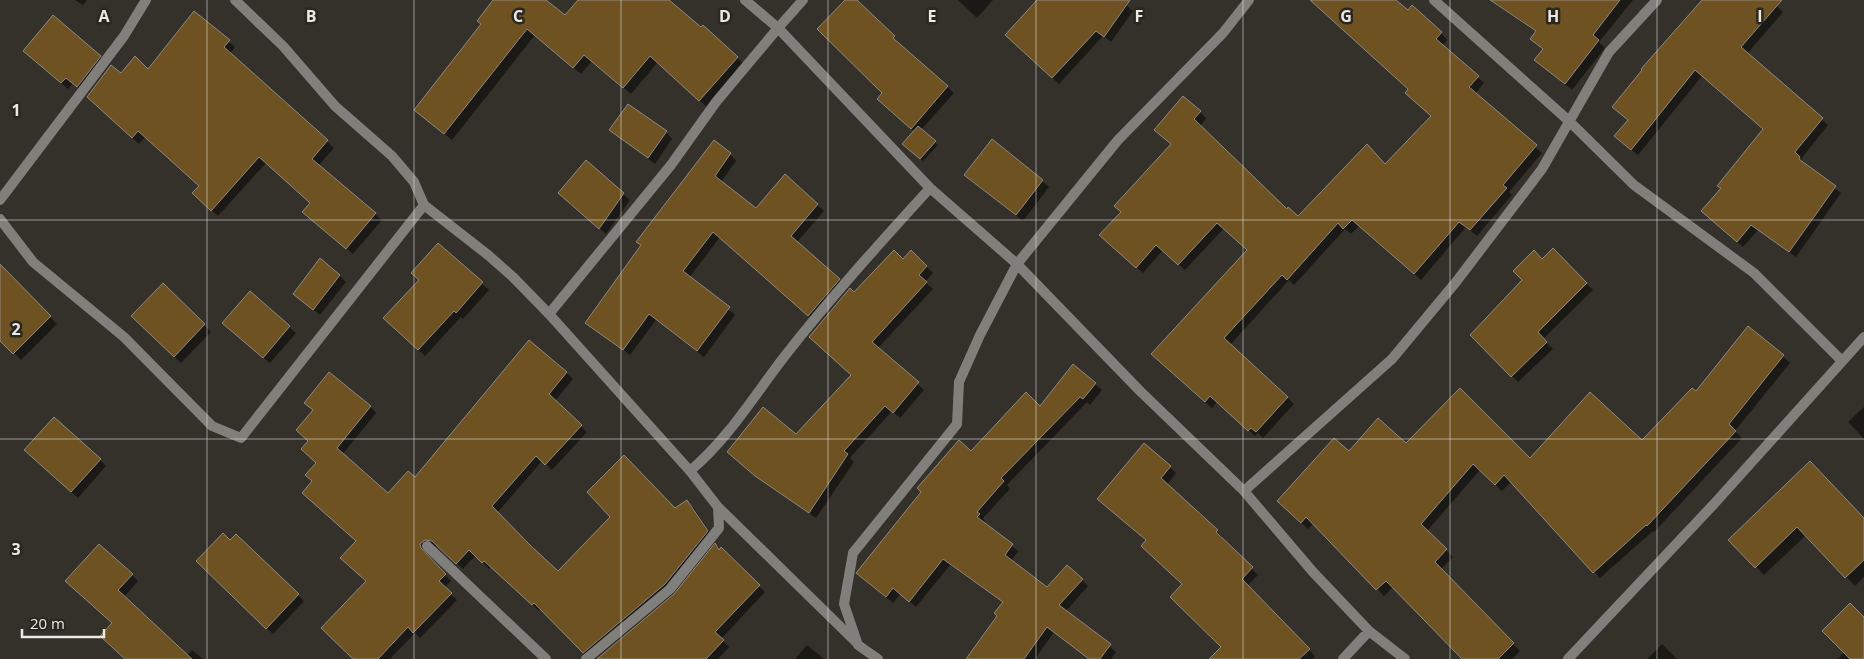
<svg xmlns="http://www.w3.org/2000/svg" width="1864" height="659" font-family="'Open Sans',sans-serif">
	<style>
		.shadow { fill: #0007 }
		.building { fill: #6e5222; stroke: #8d8881 }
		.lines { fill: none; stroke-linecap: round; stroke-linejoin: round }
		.minor { stroke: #817f7c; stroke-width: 10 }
		.grid { fill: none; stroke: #ece9e5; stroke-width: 1; stroke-opacity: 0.55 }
		.grid-label { font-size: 16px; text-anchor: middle; font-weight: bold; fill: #ece9e5; stroke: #2a2620; stroke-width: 5; stroke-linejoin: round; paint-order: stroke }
	</style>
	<rect width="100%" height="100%" fill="#34302a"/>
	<!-- shadow -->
	<path class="shadow" d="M75,0h12l-4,5z
		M495,0h49l21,17 15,-17h86l35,29 2,-2 42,38 -38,42 -49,-45 -27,32 -39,-33 -11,13 -46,-39 -83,105 -37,-30 67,-86z
		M847,0h8l45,44 -1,1 55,48 -33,37 17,15 -15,16 -19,-17 11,-12 -30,-27 -1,-12z
		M958,0h35l-16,18z
		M1039,0h81l13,11 -22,31 -8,-6 -44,48 -46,-43z
		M1320,0h74l14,12 33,21 6,7 -5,6 42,37 -9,11 67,59 -33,39 3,3 -35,41 -11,-9 -45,53 -62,-54 -8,8 -6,-5 -51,56 -5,-5 -59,65 64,59 -31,34 -5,-5 -3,3 -37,-35 -6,7 -53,-47 90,-111 -25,-22 -39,42 -22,-20 -20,23 -36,-32 15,-29 50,-67 -10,-9 38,-24 6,6 -6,8 87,85 11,7 87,-52 47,-50 -22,-27z
		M1489,0h144l-34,42 6,6 -33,42 -36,-30 8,-10 -13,-11 5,-7z
		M1703,0h67l7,6 6,6 -36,42 81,71 -27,34 5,5 -1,1 36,28 -45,64 -38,-27 -15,17 -34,-30 13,-29 42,-58 -62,-54 -64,79 -16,-13 7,-22z
		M195,13l40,34 -5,7 104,94 -16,18 64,54 -29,34 -43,-36 1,-15 -45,-40 -48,53 -18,-17v-13l-54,-50 -7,8 -44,-41 26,-29 28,-3z
		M31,57h69l6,6 -22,30 -11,-10 -5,6z
		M611,130l55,2 6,7 -17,25z
		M730,154l6,7 -15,21 35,27 29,-33 39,35 -27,31 48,44 -30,36 -95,-85 -31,41 46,37 -31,42 -48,-37 -26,35 -43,-32z
		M972,181h70l7,6 -26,34z
		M623,194l7,6 -24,34 -40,-34z
		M438,244l51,46 -26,29 -2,-2 -36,39 -34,-32 29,-44z
		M1553,250l40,40 -50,49 10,10 -35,33 -47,-47z
		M911,252l22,21 -8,9 8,7 -55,59 46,42 -24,28 -8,-7 -42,47 4,4 -38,56 -53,-36 -28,-23 61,-23 56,-60 2,-82 49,-34z
		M6,272l51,52 -36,36 -21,-21v-60z
		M340,276l6,6 -26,33 -19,-15z
		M163,285l48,47 -30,31 -48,-47z
		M289,327l7,6 -26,30 -40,-34z
		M529,341l44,38 -18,22 32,31 -35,38 -10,-9 -45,52 61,60 129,-71 7,6 19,30 -42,52 -81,68 -49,-49 -2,2 -48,-45 -2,3 -13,-14 -13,14 -24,-22 -8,-2 -5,5v6l25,25 -7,7 13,12 -37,38 -5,-5 -25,26h-36l14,-77 -11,-41 -43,-59 -7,-7 63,-69 6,7 -34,42 46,40 27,-16z
		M1783,356l7,7 -55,68 7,7 -88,94 -1,-1 -53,47 -88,-97 -10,10 -22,-21 -53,61 26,26 -12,12 79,82 -8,8h-48l-71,-72 -9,9 -70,-73 -6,6 -23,-21 64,-55 57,-8 124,15 112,-19 54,-48z
		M1073,366l29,24 -12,15 -3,-3 -80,83 3,4 -27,29 2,3 -2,2 35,28 -7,10 36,28 35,-9 6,6 -22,25 50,41 -5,7h-22l-35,-27 -19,27h-67l31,-43 5,-13 -54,-38 -34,42 -16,-13 -7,9 -29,-23 107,-128 69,-45z
		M1864,407v32l-16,-17z
		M32,457l68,3 6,6 -28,32z
		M1810,463l54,57v57l-9,9 -49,-51 -42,40 -8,-8z
		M1170,467l6,6 -9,12 50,46 6,7 -1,1 36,36 -11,11 68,70 -3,3h-101l12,-12 -39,-63 -37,-43 -42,-36z
		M236,535l68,66 -31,33 -76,-73 33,-20z
		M716,545l49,47 -44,47 8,8 -11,12h-119l76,-64z
		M132,575l6,6 -14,16 63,59 5,-6 11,9h-77l-13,-36 -39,-36z
		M1864,619v40h-26l6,-7z
		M1662,644l15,15h-30z
		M807,645l17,14h-29z"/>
	<!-- building -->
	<path class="building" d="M493,0h53l19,15 13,-15h91l32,27 2,-2 35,32 -39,44 -49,-45 -27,32 -39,-33 -11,13 -46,-39 -83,105 -30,-24 67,-86 -4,-3z
		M845,0h12l38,36 -2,2 55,48 -37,43 -34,-30 5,-6 -65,-64z
		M1037,0h93l-26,37 -8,-6 -44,47 -47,-43z
		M1310,0h86l12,10 4,-5 30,27 -6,7 43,37 -10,11 68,58 -34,40 4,3 -37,42 -11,-8 -45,52 -62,-54 -9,9 -5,-6 -51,57 -5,-5 -58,63 64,59 -32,35 -5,-4 -3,3 -38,-35 -5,6 -54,-48 96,-104 -30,-27 -39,42 -22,-20 -20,23 -37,-33 22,-23 -7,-6 57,-62 -17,-14 29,-34 18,15 -7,8 93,90 1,-2 10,9 69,-72 18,20 46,-48 -26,-23 3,-4z
		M1490,0h130l-27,35 6,5 -34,44 -31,-24 9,-11 -13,-10 6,-8z
		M1702,0h80l-41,47 82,71 -28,34 5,5 -1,2 37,27 -47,66 -38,-27 -14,17 -36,-31 20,-23 -4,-2 46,-57 -68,-59 -64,80 -17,-14 14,-16 -16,-13 30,-37 -1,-1z
		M194,11l36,29 -6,7 104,93 -16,19 64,54 -30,36 -44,-37 8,-9 -51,-46 -48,54 -19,-18 7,-7 -61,-55 -6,7 -45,-41 24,-32 10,8 14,-17 13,13z
		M53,15l48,41 -24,31 -11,-9 -5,5 -38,-32z
		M628,104l39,27 -19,27 -39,-28z
		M918,126l18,15 -16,18 -18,-15z
		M992,139l51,41 -27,35 -52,-40z
		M714,140l17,13 -16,23 41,32 29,-34 33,30 -27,32 49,43 -32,37 -95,-84 -30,39 47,36 -33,44 -48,-37 -26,36 -38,-27 56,-78 -5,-3z
		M586,160l38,33 -25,36 -41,-36z
		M438,243l45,39 -27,31 -2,-2 -36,39 -35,-32 36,-38 -8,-7z
		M1553,248l34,35 -49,49 9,10 -36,35 -41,-42 52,-55 -9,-9 21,-21 8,9z
		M894,250l9,9 8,-9 16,16 -8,9 8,7 -55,60 47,40 -26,31 -8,-7 -41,45 4,3 -39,59 -54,-37 -28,-24 36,-45 33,27 55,-59 -42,-38 41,-49 4,4z
		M320,258l20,17 -27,35 -20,-16z
		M0,264l51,52 -38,38 -13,-13z
		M163,283l42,41 -31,33 -43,-41z
		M250,291l40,35 -27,32 -41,-35z
		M1748,326l36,29 -55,69 7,7 -89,95 -1,-1 -53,48 -89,-98 -9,10 -22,-21 -52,60 26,25 -12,13 79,81 -16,16h-36l-76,-78 -10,9 -70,-73 -5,6 -24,-22 57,-63 15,13 29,-33 28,25 54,-55 70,70 60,-66 52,48 50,-52 4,3z
		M529,340l38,32 -18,22 33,31 -37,40 -9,-9 -44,50 38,39 28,26 52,-54 -23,-25 37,-37 51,53 12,-8 21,31 -43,53 -82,69 -49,-50 -2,2 -48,-44 -2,2 -13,-13 -13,14 -24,-23 -7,-1 -5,4 1,4 25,26 -7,7 13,12 -39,40 -5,-6 -30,32h-25l-32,-31 45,-47 -26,-23 16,-17 -54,-48 10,-12 -7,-6 11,-12 -15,-14 7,-8 -12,-11 17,-20 -9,-7 25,-31 42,34 -34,42 51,45 20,-22 7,6z
		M1073,364l23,19 -13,16 -3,-2 -79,81 3,3 -27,31 3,2 -3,3 36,27 -8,11 42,32 20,-22 16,14 -24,26 52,39 -11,15h-11l-42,-32 -23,32h-58l31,-43 -3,-3 9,-11 -60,-43 -34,43 -16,-14 -7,9 -30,-24 65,-81 -4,-4 42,-48 12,11 55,-59 14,14z
		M54,417l47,42 -30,33 -47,-42z
		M1144,443l27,23 -10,12 57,52 -2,2 37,35 -11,12 68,70 -11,10h-90l12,-12 -51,-50 12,-13 -41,-38 5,-6 -49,-41z
		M1810,461l54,57v42l-19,18 -48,-51 -42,41 -27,-28z
		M223,533l7,7 6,-6 63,60 -33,35 -70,-68z
		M715,543l4,7 2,-3 39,38 -45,47 9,8 -18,19h-109l77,-65z
		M99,544l34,30 -15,16 74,69h-67l-25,-23 12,-13 -47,-42z
		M1850,603l14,14v42h-14l-28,-28z"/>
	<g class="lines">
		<!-- minor -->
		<path class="minor" d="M235,0l48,46 52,60 57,50 22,26 10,23 64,50 25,22 36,37 141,157 28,36 1,21 -49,61 -84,70
			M745,0l33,28 152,160 87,76 123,127 104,100 69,81 56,59 36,28
			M1434,0l135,121 65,64 120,88 87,87
			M0,200l124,-164 22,-36
			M0,219l33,43 91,75 88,89 29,12 183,-233
			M549,314l122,-149 45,-63 62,-74 25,-28
			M690,471c38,-32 64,-75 94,-114 46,-59 96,-114 146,-169
			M1244,491l148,-132 64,-77 86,-113 67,-117 48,-52
			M718,507l138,135
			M427,546l119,113
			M878,659l-20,-14 -14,-41 9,-51 104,-129 2,-42 21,-47 37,-71 101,-124 105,-107 26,-33
			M1343,659l26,-28
			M1568,659l146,-155 150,-167"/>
	</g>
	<!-- grid -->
	<path class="grid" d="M207,0v659M414,0v659M621,0v659M828,0v659M1036,0v659M1243,0v659M1450,0v659M1657,0v659M0,220h1864M0,439h1864"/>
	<g class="grid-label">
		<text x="104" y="22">A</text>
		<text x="311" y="22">B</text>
		<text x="518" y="22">C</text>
		<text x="725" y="22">D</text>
		<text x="932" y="22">E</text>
		<text x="1139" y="22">F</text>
		<text x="1346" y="22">G</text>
		<text x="1553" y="22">H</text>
		<text x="1760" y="22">I</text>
		<text x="16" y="116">1</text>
		<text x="16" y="335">2</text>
		<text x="16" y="555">3</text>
	</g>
	<!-- scale -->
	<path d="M22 629v8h82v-8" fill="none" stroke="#ece9e5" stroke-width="2.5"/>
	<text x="30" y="629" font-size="15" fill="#ece9e5" stroke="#2a2620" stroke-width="4" paint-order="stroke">20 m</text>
</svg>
